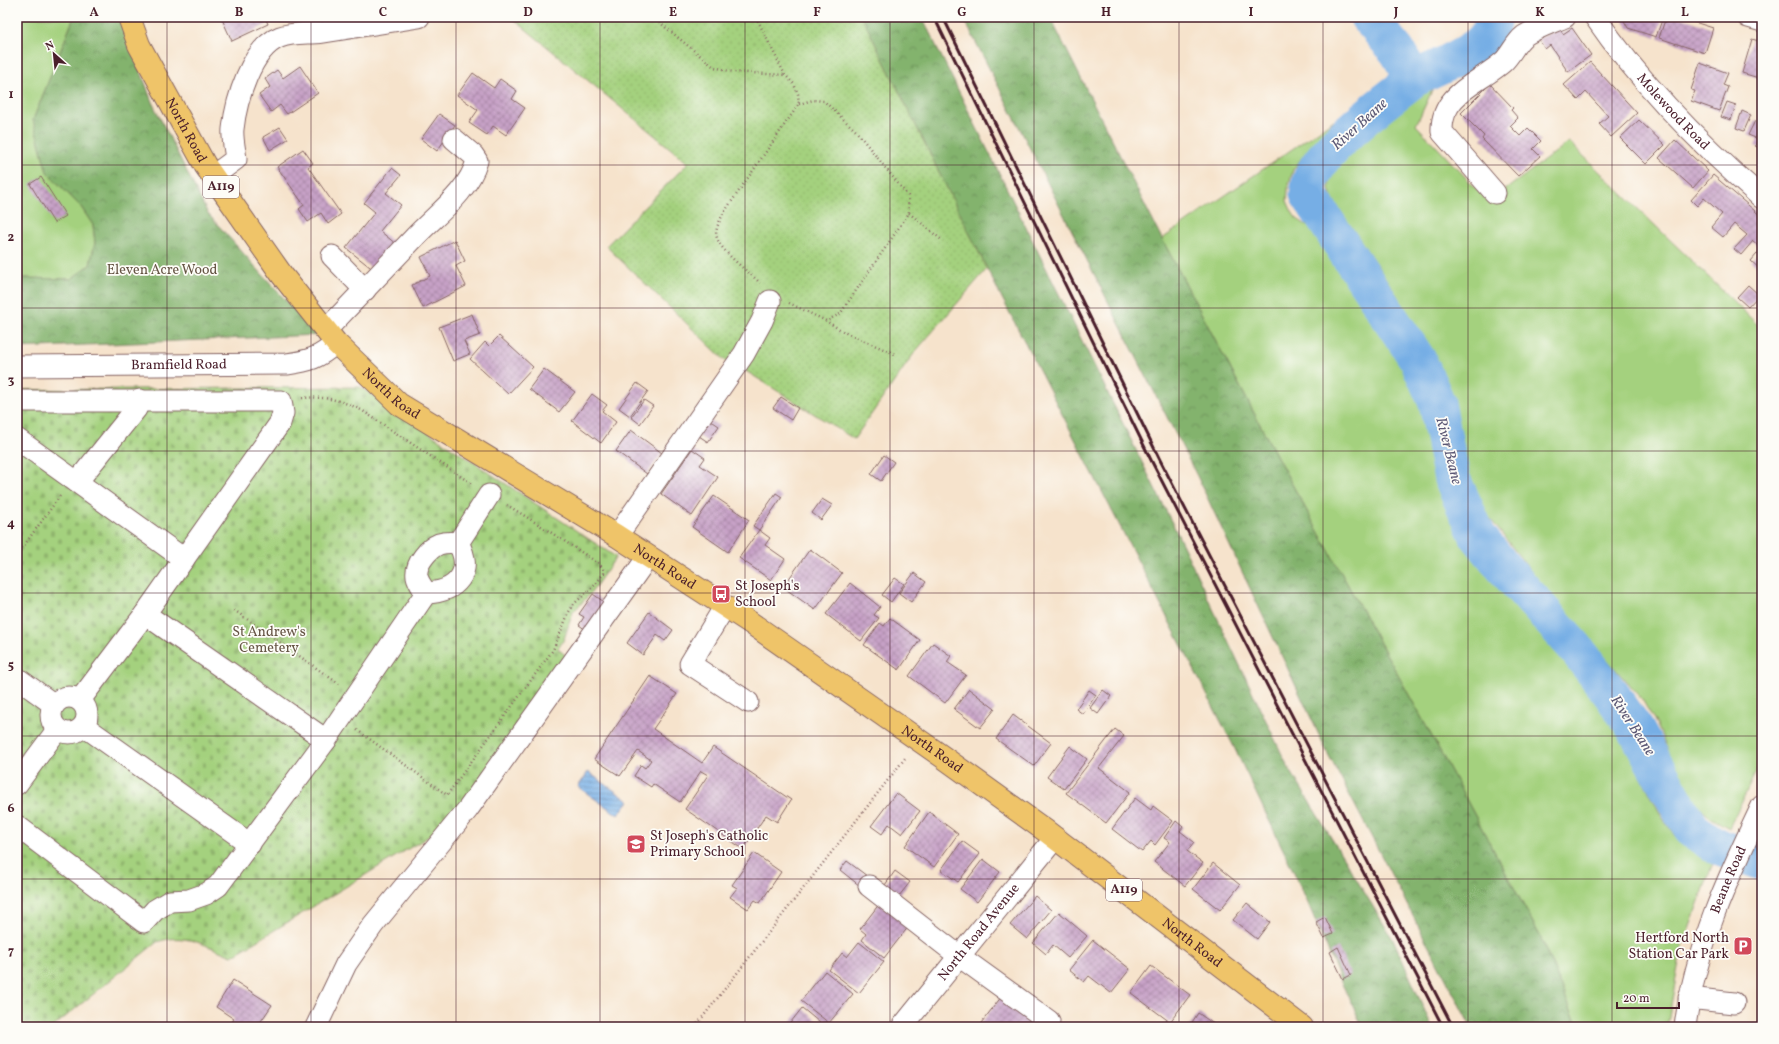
<svg xmlns="http://www.w3.org/2000/svg" width="1779" height="1044" font-family="Vollkorn,serif">
	<style>
		.green { fill: #a4d17e; stroke: #777854 }
		.forest { fill: url(#forest-crowns); stroke: #66694c }
		.cemetery { fill: url(#cemetery-stones); stroke: #777854 }
		.garden { fill: url(#garden-dots); stroke: #777854 }
		.water { fill: url(#water-rules); stroke: #606688 }
		.lines { fill: none; stroke-linecap: round; stroke-linejoin: round }
		.river { stroke: #76aee5; stroke-width: 37 }
		.building { fill: url(#building-cross-hatch) }
		.minor-casing { stroke: #866463; stroke-width: 23 }
		.major-casing { stroke: #866463; stroke-width: 24 }
		.path { stroke: #866463; stroke-width: 2.5; stroke-dasharray: 1 3; stroke-linecap: butt }
		.minor { stroke: #fff; stroke-width: 21 }
		.major { stroke: #efc469; stroke-width: 22 }
		.rail { stroke: #4a1f2b; stroke-width: 3 }
		.grid { fill: none; stroke: #4a1f2b; stroke-width: 1; stroke-opacity: 0.55 }
		.labels { text-anchor: middle; dominant-baseline: central; stroke-width: 3.5; stroke-linejoin: round; paint-order: stroke }
		.shield { fill: #fdfcf7; stroke: #806168; stroke-width: 1 }
		.shield-label { font-size: 13px; font-weight: bold; fill: #4a1f2b }
		.street-label { font-size: 14px; fill: #4a1f2b; stroke: #fdfcf7 }
		.park-label { font-size: 14px; fill: #655444; stroke: #fdfcf7 }
		.poi-label { font-size: 14px; fill: #4a1f2b; stroke: #fdfcf7; text-anchor: start }
		.water-label { font-size: 15px; font-style: italic; fill: #5c5875; stroke: #fdfcf7 }
		.neatline { fill: none; stroke: #4a1f2b; stroke-width: 1.5 }
		.grid-label { font-size: 13px; text-anchor: middle; font-weight: bold; fill: #4a1f2b }
	</style>
	<defs>
		<pattern id="forest-crowns" width="20" height="18" patternUnits="userSpaceOnUse"><rect width="20" height="18" fill="#83b36d"/><path d="M2 6a3 3 0 1 1 6 0M12 15a3 3 0 1 1 6 0" fill="none" stroke="#6d915a"/></pattern>
		<pattern id="cemetery-stones" width="16" height="16" patternUnits="userSpaceOnUse"><rect width="16" height="16" fill="#a4d17e"/><path d="M2 7V4a2 2 0 0 1 4 0v3zM10 15v-3a2 2 0 0 1 4 0v3z" fill="#8fb36d"/></pattern>
		<pattern id="garden-dots" width="8" height="8" patternUnits="userSpaceOnUse"><rect width="8" height="8" fill="#a4d17e"/><path d="M2 2h.1M6 6h.1" fill="none" stroke="#8fb36d" stroke-width="1.8" stroke-linecap="round"/></pattern>
		<pattern id="water-rules" width="6" height="5" patternUnits="userSpaceOnUse"><rect width="6" height="5" fill="#76aee5"/><path d="M0 2.5h6" fill="none" stroke="#638dba"/></pattern>
		<pattern id="building-cross-hatch" width="8" height="8" patternUnits="userSpaceOnUse"><rect width="8" height="8" fill="#c7a2c7"/><path d="M0 0l8 8M0 8l8-8" fill="none" stroke="#a483a2"/></pattern>
	</defs>
	<rect width="100%" height="100%" fill="#fdfcf7"/>
	<filter id="ink" filterUnits="userSpaceOnUse"><feTurbulence type="fractalNoise" baseFrequency=".025" numOctaves="2"/><feDisplacementMap in="SourceGraphic" scale="8" xChannelSelector="R" yChannelSelector="G"/><feConvolveMatrix kernelMatrix="1 2 1 2 8 2 1 2 1" color-interpolation-filters="sRGB"/></filter>
	<filter id="wash" filterUnits="userSpaceOnUse"><feTurbulence type="fractalNoise" baseFrequency=".012" numOctaves="4" result="noise"/><feDisplacementMap in="SourceGraphic" scale="16" xChannelSelector="R" yChannelSelector="G"/><feGaussianBlur stdDeviation="0.9" result="paint"/><feColorMatrix in="noise" values="0 0 0 0 0 0 0 0 0 0 0 0 0 0 0 0 0 1.4 0 .05"/><feComposite in="paint" operator="in"/></filter>
	<g filter="url(#wash)">
		<rect width="100%" height="100%" fill="#f6e3cc"/>
		<!-- green -->
		<path class="green" d="M17,17h57l-41,103 14,52 34,35 12,18 2,18 -5,22 -19,14 -54,-1z
			M1438,78l-22,47 73,77 80,-60 193,187v430l-33,69c-9,-5 -19,-10 -26,-17 -22,-24 -33,-57 -46,-86 -4,-8 -10,-16 -14,-24l-110,-127 -55,-71 -16,-25 -6,-19 -9,-54 -6,-24 -37,-75 -72,-108 -3,-10 1,-12 13,-17 56,-57z
			M1334,120l-28,32 -13,18 -5,18 -1,13 5,11 4,6 10,7 21,19 54,75 31,55 10,25 18,86 15,34 16,27 69,81 26,25 56,87 40,78 13,19 14,13 24,15 -32,87 -14,76h-89l-38,-91 -100,-185 -157,-283 -121,-229z"/>
		<!-- forest -->
		<path class="forest" d="M74,17h47l31,85 56,112 109,121 -300,13v-70l54,1 19,-14 5,-22 -2,-18 -12,-18 -34,-35 -14,-52z
			M862,17h60l256,518 109,230 107,176 38,86h-69l-20,-41 -42,-99 -69,-144 -245,-474z
			M963,17h87l112,222 121,229 157,283 100,185 38,91h-107l-144,-275 -130,-276z"/>
		<!-- cemetery -->
		<path class="cemetery" d="M360,387l256,170 -25,36 -18,19 -9,27 -6,10 11,9 -115,163 -222,135c-26,-10 -47,-24 -75,-14l-104,85h-28l-8,-6v-631z"/>
		<!-- garden -->
		<path class="garden" d="M511,17h351l125,252 -72,83 -61,87 -113,-71 -10,-2 -125,-120 82,-83z"/>
		<!-- water -->
		<path class="water" d="M588,772l41,29 -11,14 -40,-28z"/>
		<g class="lines">
			<!-- river -->
			<path class="river" d="M1368,17l29,34 17,28c-28,22 -94,69 -104,103 -1,4 -1,9 -2,12l110,166 19,43 15,76 26,57 25,31 71,79 37,48 25,36 45,81 12,19 23,16 46,16
				M1414,79c18,-9 62,-27 72,-42 5,-6 6,-13 7,-20"/>
		</g>
		<g id="blocks">
			<!-- building -->
			<path class="building" d="M221,17h44l3,7 -36,17z
				M1622,17h41l-7,20 -28,-9z
				M1666,17h13l34,11 -8,25 -46,-15z
				M1572,28l19,27 -23,17 -18,-27 -5,4 -7,-10 22,-10 3,5z
				M1752,39l10,3v37l-20,-6z
				M1590,62l47,51 -26,24 -12,-13 9,-8 -22,-24 -8,8 -14,-15z
				M1700,63l28,10 -5,12 5,2 -9,24 -28,-10 4,-10 -4,-1z
				M300,66l18,27 -31,21 -7,-9 -9,7 -12,-17 11,-8 -5,-8 12,-9 6,8z
				M473,73l21,15 6,-9 17,12 -5,8 13,9 -19,27 -13,-9 -6,9 -18,-12 9,-13 -21,-15z
				M1490,84l23,24 -2,2 7,8 -8,8 10,10 8,-8 13,13 -8,8 7,7 -22,20 -36,-37 2,-3 -23,-23z
				M1727,102l9,3 -5,15 -10,-3z
				M1742,111l9,4 -7,16 -8,-3z
				M439,114l16,11 -18,26 -16,-12z
				M1639,120l26,25 -19,19 -26,-26z
				M1755,121l7,3v25l-7,-3 3,-7 -10,-4z
				M280,127l8,12 -18,11 -7,-13z
				M1675,140l33,31 -15,17 -34,-30z
				M303,149l10,14 -5,4 33,47 -13,10 -7,-11 -13,9 -9,-13 5,-4 -27,-38z
				M392,168l9,7 -15,18 15,12 -21,26 16,13 -21,27 -29,-23 29,-36 -11,-9z
				M1713,175l49,42v50l-2,2 -9,-8 11,-13 -9,-7 -12,14 -7,-6 13,-14 -13,-11 -11,13 -12,-10 11,-13 -18,-16 -7,8 -6,-6z
				M41,177l25,39 -12,7 -24,-39z
				M455,240l10,21 -9,5 10,20 -43,22 -11,-23 18,-9 -9,-19z
				M1748,285l11,10 -11,12 -11,-10z
				M472,314l8,21 -16,6 6,13 -17,7 -14,-34z
				M499,336l34,31 -25,27 -38,-35 15,-17 4,4z
				M544,369l31,23 -16,20 -30,-23z
				M637,383l11,8 -18,25 -11,-8z
				M592,394l15,11 -5,6 14,11 -15,21 -29,-22z
				M781,397l17,11 -7,12 -18,-12z
				M644,400l9,6 -13,18 -9,-7z
				M707,418l12,8 -11,16 -12,-8z
				M631,430l31,23 -15,21 -31,-23z
				M692,449l13,9 -5,7 18,12 -26,39 -31,-22z
				M884,455l10,7 -13,19 -10,-7z
				M776,493l6,4 -23,33 -6,-4z
				M714,496l35,24 -21,32 -36,-25z
				M822,499l10,6 -11,15 -9,-7z
				M759,530l11,8 -5,7 20,14 -14,21 -32,-22z
				M810,549l32,24 -27,37 -32,-23z
				M914,573l12,9 -15,20 -12,-9z
				M895,578l9,6 -13,18 -9,-7z
				M850,583l30,24 -6,8 5,3 -18,23 -35,-27z
				M593,594l11,8 -15,30 -10,-7 5,-8 -5,-3z
				M649,612l24,18 -8,11 -8,-6 -14,20 -16,-12z
				M890,618l30,22 -21,30 -35,-25 16,-22 4,3z
				M933,643l18,13 -4,6 19,13 -21,28 -36,-27z
				M650,676l27,18 -24,35 49,34 11,-16 78,53 -14,22 -11,-7 -23,34 -58,-40 23,-34 -7,-4 -21,31 -27,-18 -2,3 -17,-11 7,-11 4,3 6,-8 -13,-9 -18,25 -26,-17z
				M969,689l26,20 -15,19 -26,-19z
				M1089,690l7,5 -13,19 -7,-5z
				M1103,690l8,6 -13,18 -8,-6z
				M1013,715l38,28 -17,23 -38,-27z
				M1115,729l9,7 -25,32 31,24 -24,31 -40,-30z
				M1070,746l17,13 -23,30 -17,-12z
				M896,793l24,18 -18,23 -13,-10 -7,10 -11,-8z
				M1135,798l16,12 2,-4 20,15 -18,24 -4,-4 -9,11 -30,-23z
				M929,812l29,22 -24,33 -29,-21z
				M1176,821l7,6 -3,4 14,11 -7,9 16,12 -18,23 -31,-24 16,-20 -6,-4z
				M962,841l18,13 -22,28 -17,-12z
				M754,853l27,19 -21,31 -5,-3 -7,9 -18,-12 7,-9 -5,-3z
				M983,859l17,13 -23,30 -17,-13z
				M847,861l20,15 -7,10 -20,-16z
				M1213,863l27,22 -20,25 -27,-21z
				M895,871l15,11 -11,14 -14,-11z
				M1035,896l16,14 -24,29 -17,-14z
				M880,903l29,23 -25,32 -22,-18 4,-6 -6,-5z
				M1247,903l23,19 -13,17 -24,-19z
				M1059,912l28,24 -19,22 -15,-13 -7,9 -13,-11z
				M1325,917l8,17 -9,4 -8,-16z
				M1093,940l37,29 -19,24 -22,-17 -5,6 -15,-12z
				M859,942l25,20 -25,31 -30,-23 13,-17 5,4z
				M1338,947l13,28 -8,4 -13,-27z
				M1151,966l39,29 -20,27 -39,-29z
				M825,971l28,23 -24,29 -28,-22z
				M233,980l39,25 -15,22h-28l5,-8 -18,-12z
				M1002,996l29,22 -7,9h-46z
				M802,1008l23,19h-38z
				M1198,1013l20,14h-29z"/>
		</g>
	</g>
	<g filter="url(#ink)">
		<use href="#blocks" fill-opacity="0" stroke="#866463" stroke-width="1"/>
		<g class="lines">
			<defs>
				<g id="minor">
					<path id="s1" d="M1595,17c46,67 105,127 167,181"/>
					<path d="M1748,17l14,4"/>
					<path d="M213,176l23,-17c-1,-9 -4,-21 -3,-30 3,-28 18,-81 47,-92 13,-5 29,-3 43,-5 32,-5 64,-10 96,-15"/>
					<path d="M1495,193l-53,-61c-2,-38 37,-49 61,-70 8,-7 12,-19 21,-26 12,-8 27,-13 41,-19"/>
					<path d="M332,256l33,34"/>
					<path d="M326,330c29,-30 58,-61 87,-91 22,-24 55,-46 64,-78l-4,-6 -19,-16"/>
					<path id="s2" d="M17,366l270,-2c22,-3 32,-6 49,-21"/>
					<path d="M17,401h264l2,12 -3,10 -135,191 -65,86"/>
					<path d="M17,439l167,120"/>
					<path d="M77,482l59,-73 4,-9"/>
					<path d="M617,536l127,-182 18,-33 8,-20"/>
					<path d="M426,593c30,-1 49,-21 32,-50"/>
					<path d="M725,606l-35,58 58,38"/>
					<path d="M17,678l36,26"/>
					<circle cx="69" cy="715" r="18"/>
					<path d="M84,726l166,118"/>
					<path d="M326,740l100,-147c-3,-5 -8,-11 -9,-17 -2,-12 12,-28 22,-32 6,-2 12,-2 19,-1l31,-48"/>
					<path d="M17,784l40,-54"/>
					<path d="M17,826l127,96 11,-12 15,-9 19,-1 17,-6 12,-8 108,-146 -181,-126"/>
					<path d="M869,886l90,70 90,65"/>
					<path d="M1689,998l45,5"/>
					<path d="M316,1027l30,-63 27,-39 95,-116 180,-252"/>
					<path id="s3" d="M902,1027l153,-189"/>
					<path id="s4" d="M1685,1027c10,-79 43,-150 77,-221"/>
				</g>
				<g id="major">
					<path id="s5" d="M129,17l10,28 66,120 77,110 54,68 63,61 218,132 131,85 195,136 103,74 256,196"/>
				</g>
			</defs>
			<!-- minor casing -->
			<use href="#minor" class="minor-casing"/>
			<!-- major casing -->
			<use href="#major" class="major-casing"/>
			<!-- path -->
			<path class="path" d="M653,17l61,50 19,5 52,3
				M756,17l29,58 9,9 4,10 1,10 -76,110c-3,7 -9,16 -6,24 6,16 31,33 43,45
				M799,104l14,-4 11,1 32,30 52,65 1,17 -69,101 -14,7
				M909,213l34,28
				M789,303l37,18 20,12 49,21
				M302,398c23,-2 40,2 61,13l109,73
				M17,555l43,-59
				M234,610l105,74
				M357,730l90,65 106,-145 16,-38 6,-9 21,-19 8,-11 -1,-5 -5,-5 -60,-39 -31,-19
				M695,1027l211,-270"/>
			<!-- minor -->
			<use href="#minor" class="minor"/>
			<!-- major -->
			<use href="#major" class="major"/>
			<!-- rail -->
			<path class="rail" d="M934,17l217,443 292,567
				M943,17l217,443 293,567"/>
		</g>
	</g>
	<!-- grid -->
	<path class="grid" d="M167,17v1010M311,17v1010M456,17v1010M600,17v1010M745,17v1010M890,17v1010M1034,17v1010M1179,17v1010M1323,17v1010M1468,17v1010M1612,17v1010M17,165h1745M17,308h1745M17,451h1745M17,593h1745M17,736h1745M17,879h1745"/>
	<!-- icons -->
	<defs>
		<symbol id="bus-square" viewBox="-11 -11 22 22"><rect x="-9" y="-9" width="18" height="18" rx="4" fill="#d1495b" stroke="#fdfcf7"/><path d="M-5-6H5V4H4V6H2V4H-2V6H-4V4H-5ZM-3.5-4V0h7V-4ZM-3.5 1.2v1.5H-2V1.2ZM2 1.2v1.5H3.5V1.2Z" fill="#fff"/></symbol>
		<symbol id="school-square" viewBox="-11 -11 22 22"><rect x="-9" y="-9" width="18" height="18" rx="4" fill="#d1495b" stroke="#fdfcf7"/><path d="M0-5L7-2L0 1L-7-2ZM-4 1L0 2.5L4 1V4Q0 6-4 4Z" fill="#fff"/></symbol>
		<symbol id="parking-square" viewBox="-11 -11 22 22"><rect x="-9" y="-9" width="18" height="18" rx="4" fill="#d1495b" stroke="#fdfcf7"/><path d="M-3.5-5.5H1a3.5 3.5 0 0 1 0 7H-1V5.5H-3.5ZM-1-3.4V-.6H.8a1.4 1.4 0 0 0 0-2.8Z" fill="#fff"/></symbol>
	</defs>
	<g fill-rule="evenodd">
		<use href="#bus-square" x="710" y="583" width="22" height="22"/>
		<use href="#school-square" x="625" y="833" width="22" height="22"/>
		<use href="#parking-square" x="1732" y="935" width="22" height="22"/>
	</g>
	<g class="labels">
		<!-- shield labels -->
		<g class="shield">
			<rect x="203" y="176" width="36" height="22" rx="3"/>
			<rect x="1106" y="879" width="36" height="22" rx="3"/>
		</g>
		<g class="shield-label">
			<text x="221" y="187">A119</text>
			<text x="1124" y="890">A119</text>
		</g>
		<!-- street labels -->
		<g class="street-label">
			<text stroke="none"><textPath href="#s1" startOffset="123">Molewood Road</textPath></text>
			<text stroke="none"><textPath href="#s5" startOffset="127">North Road</textPath></text>
			<text stroke="none"><textPath href="#s2" startOffset="162">Bramfield Road</textPath></text>
			<text stroke="none"><textPath href="#s5" startOffset="463">North Road</textPath></text>
			<text stroke="none"><textPath href="#s5" startOffset="787">North Road</textPath></text>
			<text stroke="none"><textPath href="#s5" startOffset="1111">North Road</textPath></text>
			<text stroke="none"><textPath href="#s4" startOffset="154">Beane Road</textPath></text>
			<text stroke="none"><textPath href="#s3" startOffset="122">North Road Avenue</textPath></text>
			<text stroke="none"><textPath href="#s5" startOffset="1435">North Road</textPath></text>
		</g>
		<!-- park labels -->
		<g class="park-label">
			<text x="162" y="270">Eleven Acre Wood</text>
			<text x="269" y="632">St Andrew's<tspan x="269" dy="16">Cemetery</tspan></text>
		</g>
		<!-- poi labels -->
		<g class="poi-label">
			<text x="735" y="586">St Joseph's<tspan x="735" dy="16">School</tspan></text>
			<text x="650" y="836">St Joseph's Catholic<tspan x="650" dy="16">Primary School</tspan></text>
			<text x="1729" y="938" text-anchor="end">Hertford North<tspan x="1729" dy="16">Station Car Park</tspan></text>
		</g>
		<!-- water labels -->
		<g class="water-label">
			<text transform="translate(1360 125) rotate(-42)">River Beane</text>
			<text transform="translate(1448 451) rotate(76)">River Beane</text>
			<text transform="translate(1632 726) rotate(57)">River Beane</text>
		</g>
	</g>
	<!-- margin -->
	<rect width="1779" height="1044" fill="none" stroke="#fdfcf7" stroke-width="44"/>
	<!-- north arrow -->
	<g transform="translate(54 54) rotate(333)" stroke="#fdfcf7" stroke-width="3" paint-order="stroke">
	<path d="M0-3L7 15L0 10L-7 15Z" fill="#4a1f2b"/>
	<text y="-6" font-size="11" font-weight="bold" text-anchor="middle" fill="#4a1f2b">N</text>
	</g>
	<!-- scale -->
	<path d="M1617 1002v6h62v-6" fill="none" stroke="#4a1f2b" stroke-width="2"/>
	<text x="1623" y="1002" font-size="12" fill="#4a1f2b" stroke="#fdfcf7" stroke-width="3" paint-order="stroke">20 m</text>
	<rect x="22" y="22" width="1735" height="1000" class="neatline"/>
	<g class="grid-label">
		<text x="94" y="16">A</text>
		<text x="239" y="16">B</text>
		<text x="383" y="16">C</text>
		<text x="528" y="16">D</text>
		<text x="673" y="16">E</text>
		<text x="817" y="16">F</text>
		<text x="962" y="16">G</text>
		<text x="1106" y="16">H</text>
		<text x="1251" y="16">I</text>
		<text x="1396" y="16">J</text>
		<text x="1540" y="16">K</text>
		<text x="1685" y="16">L</text>
		<text x="11" y="98">1</text>
		<text x="11" y="241">2</text>
		<text x="11" y="384">3</text>
		<text x="11" y="527">4</text>
		<text x="11" y="669">5</text>
		<text x="11" y="812">6</text>
		<text x="11" y="955">7</text>
	</g>
</svg>
